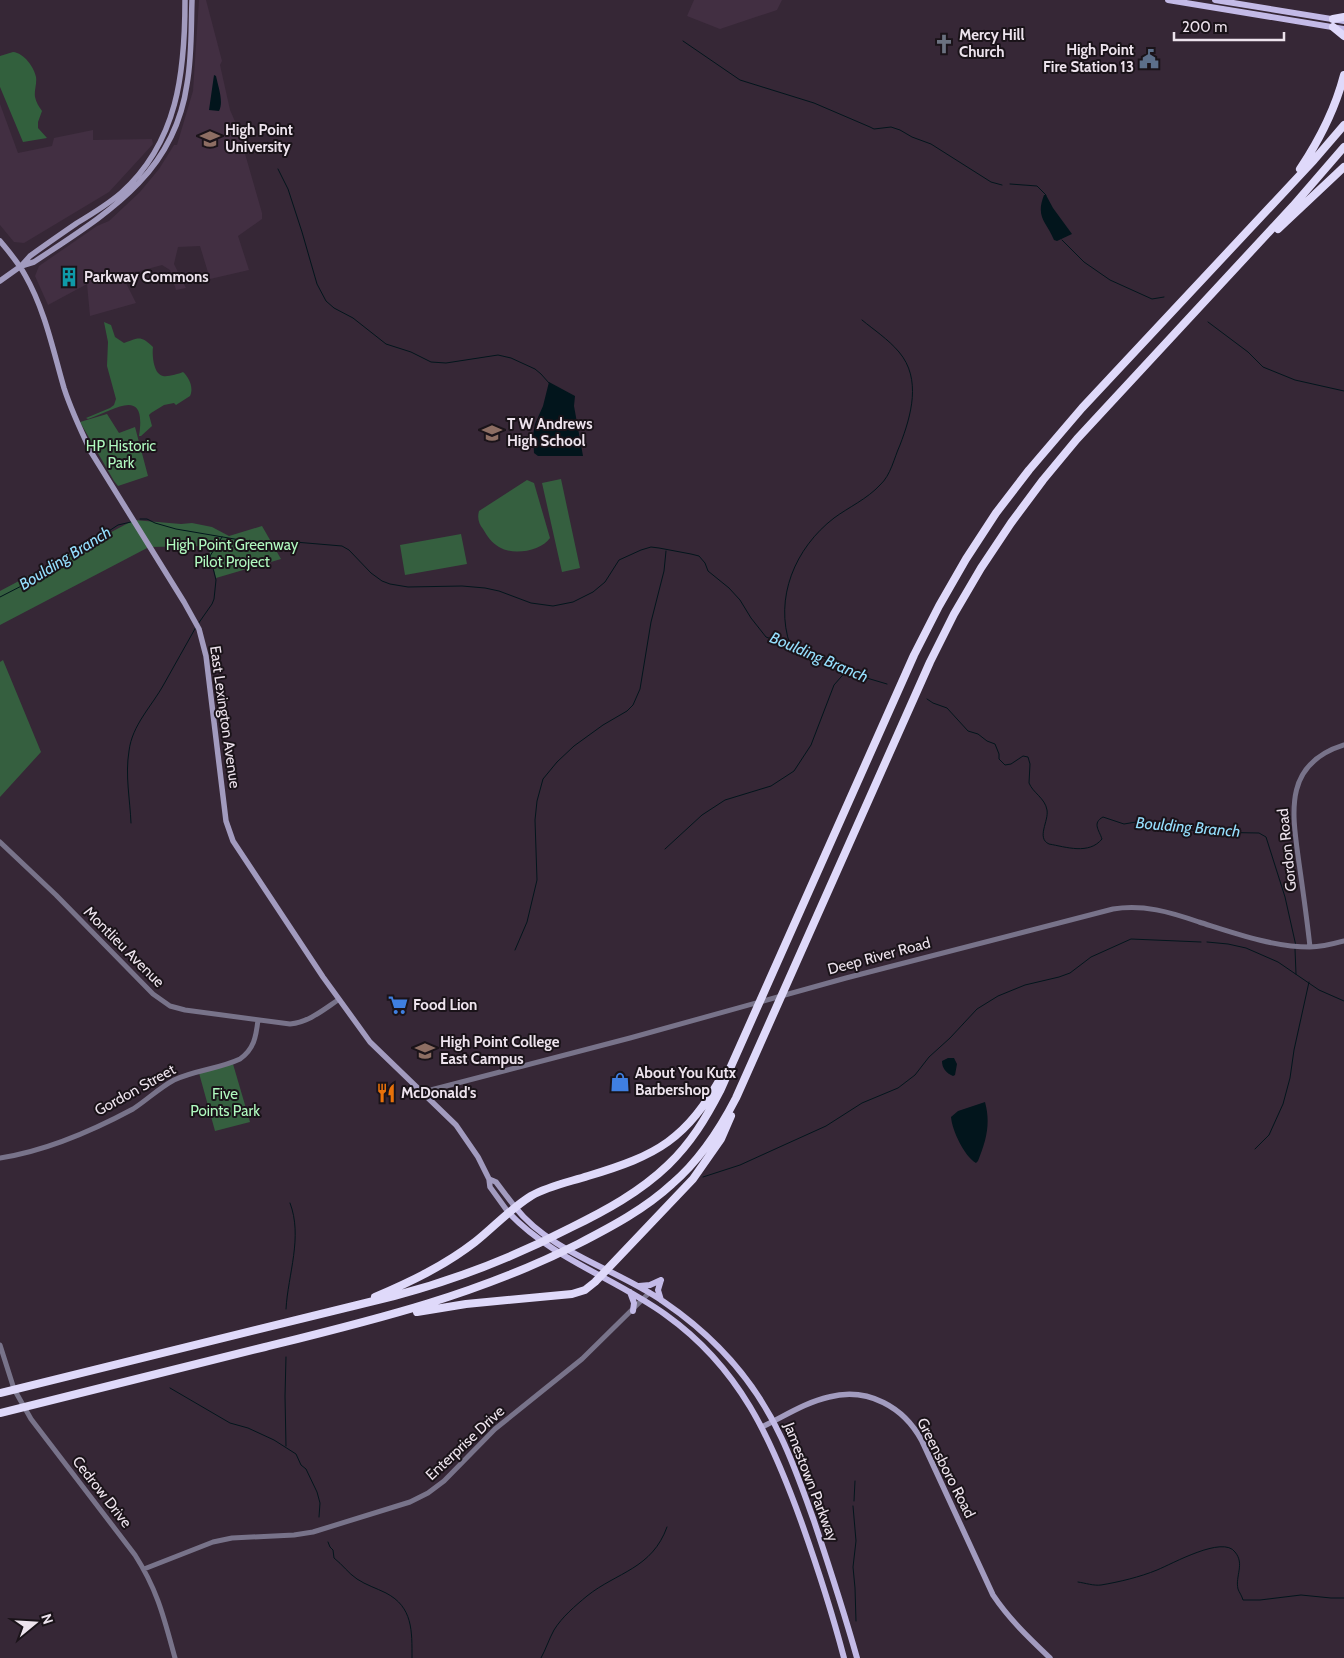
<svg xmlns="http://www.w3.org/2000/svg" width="1344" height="1658" font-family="Cabin,sans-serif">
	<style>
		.built { fill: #422f42 }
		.green { fill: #355f3f }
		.forest { fill: #32603d }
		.water { fill: #02151c }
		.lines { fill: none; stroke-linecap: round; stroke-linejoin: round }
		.stream { stroke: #02151c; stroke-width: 1 }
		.tertiary { stroke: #78738a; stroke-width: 5 }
		.secondary { stroke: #a29bbf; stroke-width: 5.5 }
		.primary { stroke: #c3bae7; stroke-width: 6 }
		.motorway { stroke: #dfd9fa; stroke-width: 8 }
		.labels { text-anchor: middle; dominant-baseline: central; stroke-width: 4; stroke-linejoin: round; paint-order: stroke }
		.poi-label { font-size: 15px; font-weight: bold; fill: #ede3ed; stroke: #1a1319; text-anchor: start }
		.park-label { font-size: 15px; fill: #b0f9bf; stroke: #1a1319 }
		.street-label { font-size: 15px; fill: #ede3ed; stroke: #1a1319 }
		.water-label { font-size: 16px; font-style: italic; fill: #95dffe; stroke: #1a1319 }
	</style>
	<rect width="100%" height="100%" fill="#362736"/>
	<!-- built -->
	<path class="built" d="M199,0h7l16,61 -2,4 10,45 7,16 25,87v6l-24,17 11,34 -39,9 -10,-33 -22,1 -4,17 12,24 -10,2 -6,-20 -8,-5 -22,6 -16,2 1,8 11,22 -46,13 -3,-32 -39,21 -13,-29 4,-10 58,-40 12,-5 31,-29 19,-23 15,-24h3l16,-54z
		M694,0h88l-5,10 -57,19 -33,-13z
		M0,104l18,49 34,-7 2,-8 39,-8v10l59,-1 1,5 -44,48 -85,51 -10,-1 -14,-17z"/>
	<!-- green -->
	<path class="green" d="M107,414l12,19 16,-6 13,49 -30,10 -4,-5 -34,-59z
		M561,479l19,89 -18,4 -20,-89z
		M527,480l7,3 16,55c-9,13 -37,18 -51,9 -7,-4 -12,-11 -16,-18 -4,-5 -6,-11 -4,-18z
		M134,520l47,4 11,-1 20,4 17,9 33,-10 19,33 -65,19 -8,-32 -59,1 -149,78v-34z
		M461,534l6,30 -62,11 -5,-30z
		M3,660l38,92 -41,45v-135z
		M233,1064l17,58 -35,9 -16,-58z"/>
	<!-- forest -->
	<path class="forest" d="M13,52c11,1 21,15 23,25 1,7 -2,14 -1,20 1,5 4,10 7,14l-4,11v6l9,10 -24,4 -23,-55v-31z
		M104,322l7,3 4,12 9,6c15,-5 16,-8 29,4 -1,7 0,27 10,29 5,1 15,-2 20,-4 6,5 11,16 7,24l-14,9 -2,-2 -10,2 -13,8 -2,2 3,11 -11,10h-2c8,-51 -24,-26 -51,-17l-2,-1 24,-10 4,-3 2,-6 -9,-33 1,-24z"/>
	<!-- water -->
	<path class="water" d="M214,75l2,1c2,10 8,26 3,35l-10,-1z
		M1044,195h2l7,13 19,26 -15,7 -3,-1c-7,-18 -19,-22 -10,-45z
		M549,382l26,14 -1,10 9,50h-45l-4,-3 -1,-18 2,-11 8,-18z
		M948,1058h6l3,6 -2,11 -2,1c-7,-3 -11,-8 -11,-15z
		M985,1102c6,22 1,39 -7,59l-2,2c-12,-7 -24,-33 -25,-46l7,-6z"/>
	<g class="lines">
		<!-- stream -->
		<path class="stream" d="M683,41l57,39 74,23 56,24 4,2 17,-2 9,3 12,7 19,7 60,38 11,3
			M278,169l10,20 14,43 15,52 9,17 8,7 19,10 33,26 25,8 20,10 15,1 52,-8 13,3 24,11 6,5 8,9
			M1010,184l27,2 9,9
			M1062,240l22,22 26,18 42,19 12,-2
			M1208,322l40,30 15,15 32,13 49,11
			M140,519h7l8,4 21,6 76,13 31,-1 59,5 7,4 22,23 11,8 8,3 18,3 54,-1 23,2 14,3 32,12 22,3 20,-4 20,-10 12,-10 14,-22 22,-10 10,-3 8,1 32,6 8,2 6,7 3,8 21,17 11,12 11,18 15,19 37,14 13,3 44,22 27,8
			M0,597l37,-19 81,-53 13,-3
			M198,624l14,-20 2,-5 2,-19 -6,-24 12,-19
			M790,645c-16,-47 5,-97 44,-127 15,-11 33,-19 46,-33 11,-10 14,-27 20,-40 11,-29 22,-66 -1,-93 -11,-13 -25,-22 -37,-32
			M927,699l6,4 14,5 21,23 10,3 9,7 8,3 4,10v5l6,6 6,-1 12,-8 5,1 2,7 -1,19c4,10 16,15 18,27 2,11 -11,28 2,34 17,3 40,11 53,-5 -3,-9 -10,-16 1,-22l21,7 18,-3 60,11 57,1 7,4 19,60 11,49
			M131,823c-1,-24 -6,-48 -2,-72 3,-26 23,-45 35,-67 11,-19 21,-38 32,-57
			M665,849l37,-34 23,-15 46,-14 23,-15 17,-26 23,-60 14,-16
			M1207,942l21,2 18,4 32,14 41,28 25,11
			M1295,949l1,25
			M515,950l12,-28 10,-42 -2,-60 2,-19 6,-22 14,-17 17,-16 29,-21 24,-14 6,-6 7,-16 11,-67 13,-51 2,-20
			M1255,1149l14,-14 14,-31 7,-26 4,-28 15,-68
			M703,1177l37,-12 44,-20 42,-19 36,-23 36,-15 17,-13 14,-18 21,-19 27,-29 21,-13 27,-11 34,-8 11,-4 21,-16 40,-18 70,3
			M286,1309c2,-35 17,-72 4,-106
			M170,1388l60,35 18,5 26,12 22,14 5,11 5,4 11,23 3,11 -1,14
			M286,1446l-1,-50 1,-39
			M854,1501l1,-20
			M853,1506l3,35 -3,26 2,21 1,33
			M328,1542l2,5 3,3 1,8c9,7 14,15 23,21 9,6 19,9 29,14 27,14 26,38 26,65
			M1078,1582c7,1 16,4 23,3 18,-3 39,-8 56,-15 15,-6 66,-35 78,-18 10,12 0,24 3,37 1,3 4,7 5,11h17l41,-5 30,3h13
			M541,1658c5,-9 8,-19 13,-28 8,-13 21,-24 33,-34 30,-24 65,-27 80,-69"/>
		<!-- tertiary -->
		<path class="tertiary" d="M0,842l56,53 97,99 17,12 15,4 105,14c19,-2 33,-14 48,-24
			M1310,947c-3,-28 -7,-56 -11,-84 -7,-51 -16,-99 45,-118
			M423,1092l207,-54 216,-60 267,-69c30,-5 57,3 86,13 35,11 74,25 111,25 12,0 23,-3 34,-6
			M0,1158c46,-7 92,-27 133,-49 14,-9 26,-21 41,-29 21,-10 45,-11 66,-21 14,-10 16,-22 18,-39
			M0,1345l14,44 17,30 104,136c23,36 29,63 40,103
			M144,1569l69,-27 19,-4 62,-3 19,-3 97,-30 18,-9 16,-12 51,-52 87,-70 67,-66"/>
		<!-- secondary -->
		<path class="secondary" d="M0,241c9,11 18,21 25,34 20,35 28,75 39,113 7,22 17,43 27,64l93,150 15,27 7,27 20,165 7,20 90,136 47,65 86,83 22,32 11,22 1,8 18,25
			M21,266l13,-4c70,-47 140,-86 153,-178 5,-28 4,-56 5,-84
			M0,281l21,-15 9,-10c15,-11 31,-22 47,-33 15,-9 30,-18 44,-30 57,-51 64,-121 64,-193
			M489,1179l7,3 19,25
			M762,1427c21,-10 44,-25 67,-30 39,-10 75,10 93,44l71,154c16,24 36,43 57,63"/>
		<!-- primary -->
		<path class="primary" d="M1168,0l176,29
			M1215,0l129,21
			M515,1207c36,46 102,62 149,95 50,34 91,79 117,135 13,27 23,56 33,84 15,45 30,91 43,137
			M508,1212c44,47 107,66 158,103 74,53 105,123 135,206 16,45 31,91 43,137
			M639,1286l11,-1 11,-5
			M630,1292l4,11 -1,8
			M661,1300l-3,-10 3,-10"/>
		<!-- motorway -->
		<path class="motorway" d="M1333,19l11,-2
			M1333,27l11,9
			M1300,169c20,-30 35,-59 44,-94
			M1278,229l66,-62
			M375,1297c35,-15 69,-31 100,-55 19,-15 35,-33 56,-46 17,-10 38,-14 57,-20 70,-21 98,-36 135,-102
			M417,1312l49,-8 106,-10 13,-4 10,-8 98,-103 28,-40 10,-23
			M0,1393l394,-97c61,-16 120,-39 176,-68 35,-17 70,-36 98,-63 23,-22 38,-47 52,-74l194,-436 25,-49 27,-47 30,-46 33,-43 53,-62 232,-248 30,-35
			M0,1413c88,-22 177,-44 265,-66 109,-27 212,-52 313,-103 33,-17 67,-35 94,-60 28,-24 47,-53 64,-86l194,-436 24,-48 27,-46 30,-45 32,-43 34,-41 216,-233 51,-59"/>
	</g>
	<!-- icons -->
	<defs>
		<symbol id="church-bare" viewBox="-9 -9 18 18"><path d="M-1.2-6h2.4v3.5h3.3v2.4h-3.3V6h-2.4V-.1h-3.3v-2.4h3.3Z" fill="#6b7280" stroke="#1a1319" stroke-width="2.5" paint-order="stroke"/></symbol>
		<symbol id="civic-bare" viewBox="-9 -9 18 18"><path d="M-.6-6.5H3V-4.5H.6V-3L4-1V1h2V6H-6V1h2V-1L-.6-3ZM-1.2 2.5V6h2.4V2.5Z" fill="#5c6f8a" stroke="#1a1319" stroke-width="2.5" paint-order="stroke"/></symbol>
		<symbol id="university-bare" viewBox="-9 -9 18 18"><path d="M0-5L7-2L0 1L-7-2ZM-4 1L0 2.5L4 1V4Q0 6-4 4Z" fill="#8d6e63" stroke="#1a1319" stroke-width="2.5" paint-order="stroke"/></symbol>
		<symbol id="building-bare" viewBox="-9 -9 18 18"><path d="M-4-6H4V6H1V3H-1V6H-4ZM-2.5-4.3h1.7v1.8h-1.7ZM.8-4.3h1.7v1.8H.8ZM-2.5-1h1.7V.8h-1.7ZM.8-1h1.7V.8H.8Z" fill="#0f9aa8" stroke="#1a1319" stroke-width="2.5" paint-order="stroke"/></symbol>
		<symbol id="school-bare" viewBox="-9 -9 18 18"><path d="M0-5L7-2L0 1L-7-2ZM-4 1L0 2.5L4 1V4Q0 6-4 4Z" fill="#8d6e63" stroke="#1a1319" stroke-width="2.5" paint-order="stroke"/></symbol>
		<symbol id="supermarket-bare" viewBox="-9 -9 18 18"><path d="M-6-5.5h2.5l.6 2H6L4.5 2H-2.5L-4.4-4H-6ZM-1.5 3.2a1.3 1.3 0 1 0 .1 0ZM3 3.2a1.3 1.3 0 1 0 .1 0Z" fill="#3f7fe0" stroke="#1a1319" stroke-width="2.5" paint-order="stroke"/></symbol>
		<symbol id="shop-bare" viewBox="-9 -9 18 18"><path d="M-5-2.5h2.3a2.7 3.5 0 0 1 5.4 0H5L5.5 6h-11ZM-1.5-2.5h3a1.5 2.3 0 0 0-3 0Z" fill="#3f7fe0" stroke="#1a1319" stroke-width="2.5" paint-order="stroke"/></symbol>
		<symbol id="restaurant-bare" viewBox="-9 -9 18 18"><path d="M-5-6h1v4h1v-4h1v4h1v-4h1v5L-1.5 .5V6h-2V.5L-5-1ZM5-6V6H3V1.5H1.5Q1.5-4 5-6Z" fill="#e8710a" stroke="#1a1319" stroke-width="2.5" paint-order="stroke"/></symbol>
	</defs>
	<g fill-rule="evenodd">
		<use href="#church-bare" x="930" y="30" width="28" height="28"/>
		<use href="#civic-bare" x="1135" y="45" width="28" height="28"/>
		<use href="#university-bare" x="196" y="125" width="28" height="28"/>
		<use href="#building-bare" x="55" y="263" width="28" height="28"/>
		<use href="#school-bare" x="478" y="419" width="28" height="28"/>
		<use href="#supermarket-bare" x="384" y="991" width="28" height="28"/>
		<use href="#school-bare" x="411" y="1037" width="28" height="28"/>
		<use href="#shop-bare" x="606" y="1068" width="28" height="28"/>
		<use href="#restaurant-bare" x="372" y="1079" width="28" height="28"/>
	</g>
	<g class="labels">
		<!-- poi labels -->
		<g class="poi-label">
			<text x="959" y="35">Mercy Hill<tspan x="959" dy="17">Church</tspan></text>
			<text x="1134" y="50" text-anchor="end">High Point<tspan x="1134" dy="17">Fire Station 13</tspan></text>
			<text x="225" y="130">High Point<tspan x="225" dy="17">University</tspan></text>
			<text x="84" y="277">Parkway Commons</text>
			<text x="507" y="424">T W Andrews<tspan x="507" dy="17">High School</tspan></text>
			<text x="413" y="1005">Food Lion</text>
			<text x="440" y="1042">High Point College<tspan x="440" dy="17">East Campus</tspan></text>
			<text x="635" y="1073">About You Kutx<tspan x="635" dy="17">Barbershop</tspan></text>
			<text x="401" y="1093">McDonald's</text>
		</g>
		<!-- park labels -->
		<g class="park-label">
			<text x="121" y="446">HP Historic<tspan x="121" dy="17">Park</tspan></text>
			<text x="232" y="545">High Point Greenway<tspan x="232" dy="17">Pilot Project</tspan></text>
			<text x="225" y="1094">Five<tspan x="225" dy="17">Points Park</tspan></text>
		</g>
		<!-- street labels -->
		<g class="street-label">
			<text transform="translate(225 717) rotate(82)">East Lexington Avenue</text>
			<text transform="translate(1287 850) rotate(-96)">Gordon Road</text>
			<text transform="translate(124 947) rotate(45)">Montlieu Avenue</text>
			<text transform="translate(879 956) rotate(-15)">Deep River Road</text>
			<text transform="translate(135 1090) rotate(-29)">Gordon Street</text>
			<text transform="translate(465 1443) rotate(-43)">Enterprise Drive</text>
			<text transform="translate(946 1468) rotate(63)">Greensboro Road</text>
			<text transform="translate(811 1482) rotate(69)">Jamestown Parkway</text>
			<text transform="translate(102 1492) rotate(52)">Cedrow Drive</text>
		</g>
		<!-- water labels -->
		<g class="water-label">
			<text transform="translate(65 558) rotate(-32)">Boulding Branch</text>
			<text transform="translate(819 657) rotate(23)">Boulding Branch</text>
			<text transform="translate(1188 827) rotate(5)">Boulding Branch</text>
		</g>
	</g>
	<!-- north arrow -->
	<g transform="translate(35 1623) rotate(72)" stroke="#1a1319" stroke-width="4" paint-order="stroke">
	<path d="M0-4L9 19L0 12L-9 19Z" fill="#ede3ed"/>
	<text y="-8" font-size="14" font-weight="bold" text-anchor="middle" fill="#ede3ed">N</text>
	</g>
	<!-- scale -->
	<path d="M1174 32v8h110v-8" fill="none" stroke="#ede3ed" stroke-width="2.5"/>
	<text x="1182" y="32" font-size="15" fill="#ede3ed" stroke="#1a1319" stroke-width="4" paint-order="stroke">200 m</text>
</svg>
